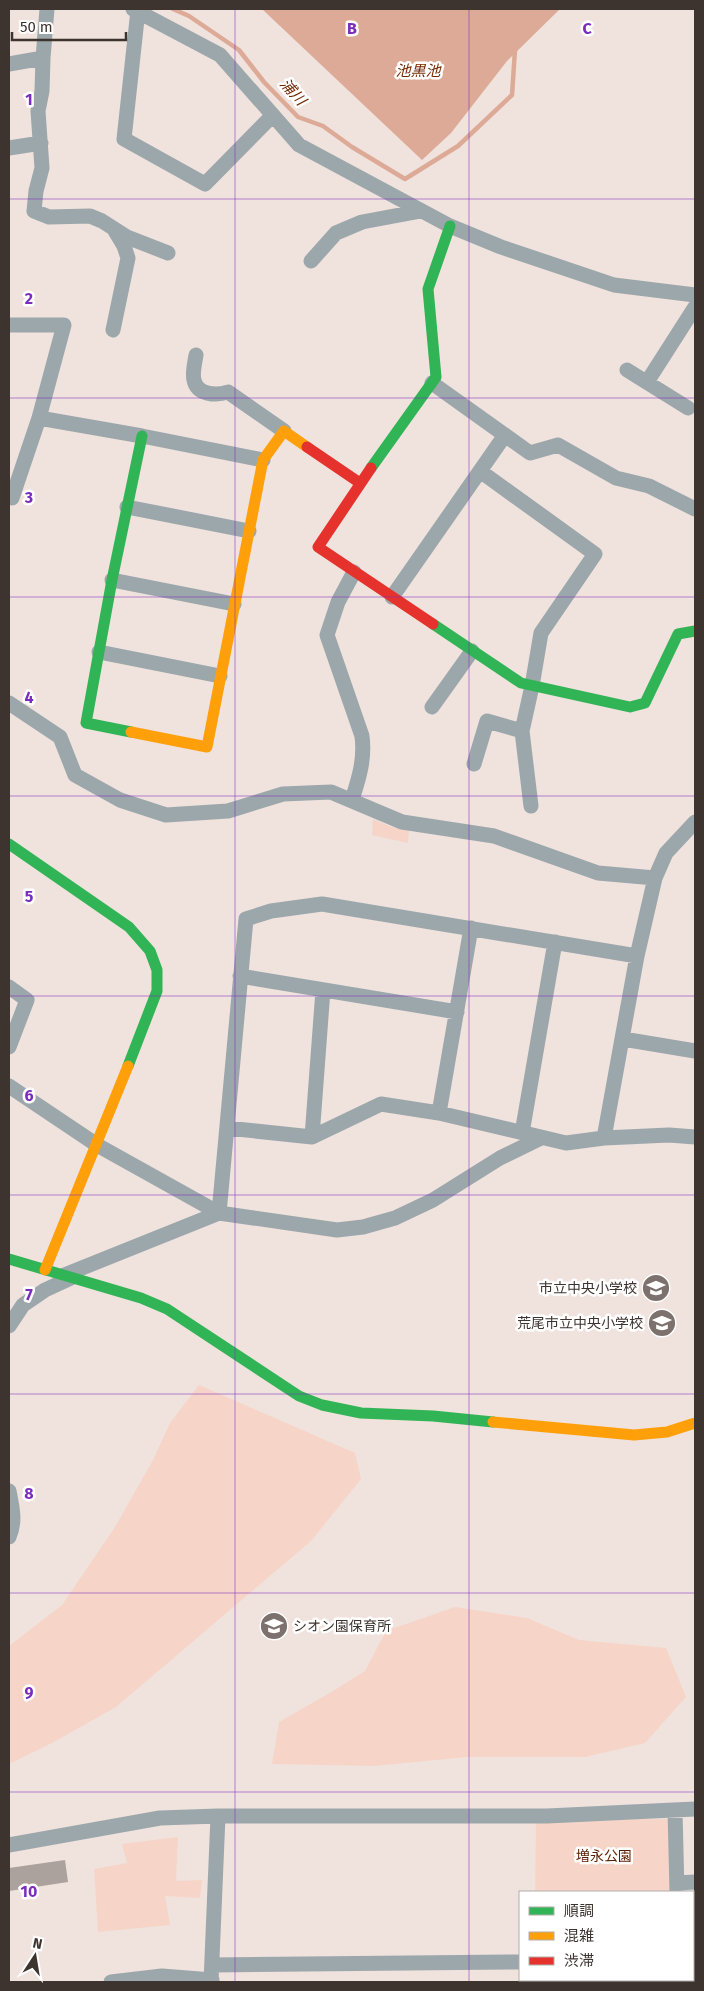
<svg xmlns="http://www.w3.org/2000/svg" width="704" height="1991" font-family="'Fira Sans','Noto Sans JP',sans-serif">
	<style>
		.green { fill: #f6d5c8 }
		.water { fill: #dcaa96 }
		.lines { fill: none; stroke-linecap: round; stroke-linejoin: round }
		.stream { stroke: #dcaa96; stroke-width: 4.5 }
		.building { fill: #aba19d }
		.path { stroke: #a3a6a6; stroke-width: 2.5; stroke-dasharray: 5 2.5; stroke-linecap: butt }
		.street { stroke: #9ca7ab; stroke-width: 15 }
		.fast { stroke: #30b455; stroke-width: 11 }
		.slow { stroke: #ff9f0a; stroke-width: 11 }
		.jam { stroke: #e5322d; stroke-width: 11 }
		.grid { fill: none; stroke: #7b2cbf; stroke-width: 1; stroke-opacity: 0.55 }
		.labels { text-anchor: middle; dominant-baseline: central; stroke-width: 5; stroke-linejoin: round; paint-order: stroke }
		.poi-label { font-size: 14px; fill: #3d3430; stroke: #fff; text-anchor: end }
		.park-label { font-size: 14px; fill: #5b2002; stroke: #fff }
		.water-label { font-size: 15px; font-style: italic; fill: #762900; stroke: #fff }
		.grid-label { font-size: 16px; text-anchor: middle; font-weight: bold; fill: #7b2cbf; stroke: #fff; stroke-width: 5; stroke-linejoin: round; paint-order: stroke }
	</style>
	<rect width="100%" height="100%" fill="#f0e2dd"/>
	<!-- green -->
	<path class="green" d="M373,819l19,8 17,3 -1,13 -36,-8z
		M199,1385l156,68 6,26 -50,62 -195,166 -64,36 -43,21v-118l53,-41 53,-78 38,-67 17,-37z
		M455,1607l72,11 52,22 87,8 20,49 -41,46 -60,14h-118l-93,9 -102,-2 7,-42 54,-31 32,-20 21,-40z
		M674,1819l-2,73h-137l1,-72z
		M178,1837l-2,44 26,-1 -2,18 -35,-2 5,29 -72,7 -4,-63 33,-6 -5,-19z"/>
	<!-- water -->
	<path class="water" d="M262,9h298l-53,52 -56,72 -29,27z"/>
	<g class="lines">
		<!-- stream -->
		<path class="stream" d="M173,9l16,7 50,34 25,32 34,35 25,9 29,21 53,32 53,-33 54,-51 3,-45"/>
	</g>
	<!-- building -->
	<path class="building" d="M65,1860l3,22 -59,9v-23z"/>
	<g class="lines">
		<!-- path -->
		<path class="path" d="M638,1980l57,2"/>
		<!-- street -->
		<path class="street" d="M47,9l-4,49 -1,33 -4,20 4,57 -6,23 -2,20 15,6 41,-1 12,5 25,16 41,16
			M133,9l87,46 79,90 151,81 51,21 113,38 81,10
			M138,10l-14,129 81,45 68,-69
			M9,64l34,-6
			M9,148l32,-5
			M311,261l25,-28 26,-11 59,-11
			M9,325h55l-25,93 -27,80 -3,-1
			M113,330l15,-72 -4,-12 -9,-15
			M196,355c-1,7 -4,18 -2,25 3,15 22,16 34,12l56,39
			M627,370l61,38
			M647,382l48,-75
			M432,383l98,70 28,-8 58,33 33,8 46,23
			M39,418l103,18 121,24
			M480,471l115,83 -54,79 -9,53 -10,45 9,75
			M127,507l122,24
			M112,580l122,24
			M392,597l113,-162
			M99,652l121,24
			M9,703l51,34 15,38 45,25 46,15 62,-4 55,-17 48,-2 71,30 92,14 104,37 57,5
			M432,707l40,-56
			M474,764l13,-43 35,10
			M352,800c7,-22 13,-41 10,-64l-35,-101 11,-33 16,-30
			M240,976l217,36
			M9,987l18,13 -18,47
			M623,1039l72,12
			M9,1086l88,59 122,68 118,17 26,-3 32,-9 38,-18 67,-42 41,-20
			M439,1113l32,-185
			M227,1128l85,9 69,-33 58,9 127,30 38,-5 65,-3 26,2
			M522,1133l33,-191
			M312,1137l11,-147
			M604,1138l33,-182 18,-78 11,-25 29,-31
			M219,1213l27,-294 25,-8 51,-7 315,52
			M62,1276l157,-63
			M9,1326l14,-21 22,-15 26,-12
			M9,1491c3,15 7,31 0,46
			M675,1810l2,82
			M9,1845l151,-27 58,-2h329l148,-7
			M677,1883l18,-1
			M693,1960h2
			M212,1965l308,-3
			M111,1982l51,-6 50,4
			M211,1982l7,-166"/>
		<!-- fast -->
		<path class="fast" d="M371,468l65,-91 -8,-88 22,-63
			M433,624l88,59 109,24 15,-4 33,-69 17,-3
			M131,732l-45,-9 26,-143 30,-144
			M9,844l120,83 21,24 7,19v21l-29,75
			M9,1259l132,39 26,11 132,87 23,9 39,8 72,3 60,6"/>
		<!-- slow -->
		<path class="slow" d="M131,732l76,15 56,-287 21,-29 23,16
			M45,1270l83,-204
			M493,1422l141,13 33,-3 28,-9"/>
		<!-- jam -->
		<path class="jam" d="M307,447l53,36
			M371,468l-53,79 115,77"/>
	</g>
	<!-- grid -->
	<path class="grid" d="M235,9v1973M469,9v1973M9,199h686M9,398h686M9,597h686M9,796h686M9,996h686M9,1195h686M9,1394h686M9,1593h686M9,1792h686"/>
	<!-- icons -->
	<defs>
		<symbol id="school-disc" viewBox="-11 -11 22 22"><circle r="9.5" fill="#7c716d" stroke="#fff"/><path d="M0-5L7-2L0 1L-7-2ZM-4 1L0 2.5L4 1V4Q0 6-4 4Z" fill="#fff"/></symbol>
	</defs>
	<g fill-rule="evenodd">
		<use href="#school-disc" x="640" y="1272" width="32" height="32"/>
		<use href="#school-disc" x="646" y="1307" width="32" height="32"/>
		<use href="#school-disc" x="258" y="1610" width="32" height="32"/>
	</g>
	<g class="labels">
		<!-- poi labels -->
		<g class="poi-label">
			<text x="637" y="1288">市立中央小学校</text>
			<text x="643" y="1323">荒尾市立中央小学校</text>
			<text x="293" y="1626" text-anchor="start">シオン園保育所</text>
		</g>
		<!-- park labels -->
		<g class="park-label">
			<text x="604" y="1856">増永公園</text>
		</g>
		<!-- water labels -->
		<g class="water-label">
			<text x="418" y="71">池黒池</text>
			<text transform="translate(293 92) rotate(48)">浦川</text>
		</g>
	</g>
	<g class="grid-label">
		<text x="352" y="34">B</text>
		<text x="587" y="34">C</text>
		<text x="29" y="105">1</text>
		<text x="29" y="304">2</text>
		<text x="29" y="503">3</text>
		<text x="29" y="703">4</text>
		<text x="29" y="902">5</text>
		<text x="29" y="1101">6</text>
		<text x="29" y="1300">7</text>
		<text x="29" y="1499">8</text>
		<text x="29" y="1698">9</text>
		<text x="29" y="1897">10</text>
	</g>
	<!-- border -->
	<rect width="704" height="1991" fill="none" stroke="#3d3430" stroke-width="20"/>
	<!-- legend -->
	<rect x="519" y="1891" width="175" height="90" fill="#ffffff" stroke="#b1aeac"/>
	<rect x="529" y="1907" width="25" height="8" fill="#30b455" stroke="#b1aeac"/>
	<text x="564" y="1916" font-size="15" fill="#3d3430">順調</text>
	<rect x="529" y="1932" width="25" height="8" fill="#ff9f0a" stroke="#b1aeac"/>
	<text x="564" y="1941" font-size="15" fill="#3d3430">混雑</text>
	<rect x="529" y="1957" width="25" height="8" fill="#e5322d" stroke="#b1aeac"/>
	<text x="564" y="1966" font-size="15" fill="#3d3430">渋滞</text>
	<!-- north arrow -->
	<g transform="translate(35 1956) rotate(12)" stroke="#ffffff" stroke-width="4" paint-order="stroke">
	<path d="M0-4L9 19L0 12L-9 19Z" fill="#3d3430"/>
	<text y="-8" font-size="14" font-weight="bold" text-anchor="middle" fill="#3d3430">N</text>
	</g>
	<!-- scale -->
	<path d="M12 32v8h114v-8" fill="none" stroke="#3d3430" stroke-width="2.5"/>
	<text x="20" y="32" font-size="15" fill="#3d3430" stroke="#ffffff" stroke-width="4" paint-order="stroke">50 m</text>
</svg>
